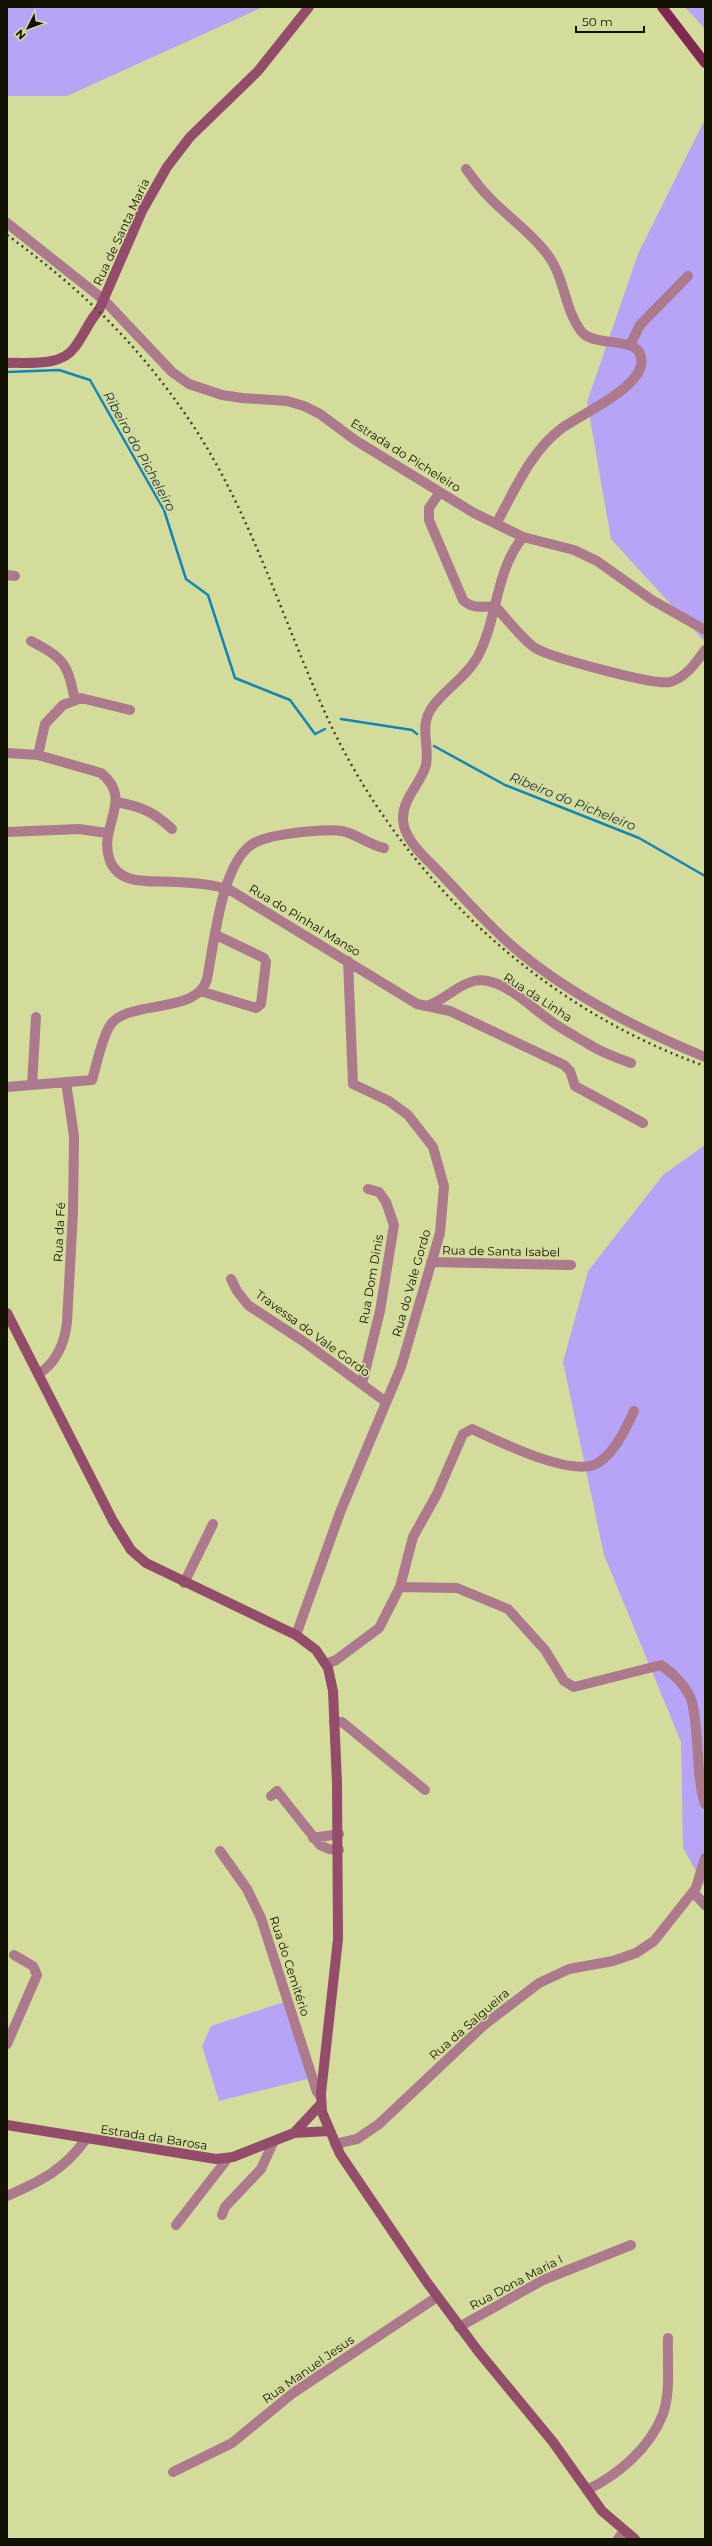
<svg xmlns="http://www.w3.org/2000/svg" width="712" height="2546" font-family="Montserrat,sans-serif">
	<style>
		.green { fill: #b7a4f6 }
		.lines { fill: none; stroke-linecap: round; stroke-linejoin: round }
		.stream { stroke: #1086b8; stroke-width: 2.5 }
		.street { stroke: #ac798d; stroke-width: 10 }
		.secondary { stroke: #934c6a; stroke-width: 10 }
		.primary { stroke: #7f2851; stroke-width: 10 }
		.rail { stroke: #404325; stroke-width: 2.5; stroke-dasharray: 2 4; stroke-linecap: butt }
		.labels { text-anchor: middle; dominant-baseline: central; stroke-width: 3.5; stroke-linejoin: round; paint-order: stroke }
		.street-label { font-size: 12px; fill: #111300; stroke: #d4dc9c }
		.water-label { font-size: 13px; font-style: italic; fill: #182e3a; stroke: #d4dc9c }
	</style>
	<rect width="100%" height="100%" fill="#d4dc9c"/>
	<!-- green -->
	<path class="green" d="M7,7h256l-196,89h-60z
		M685,7h20v23v-1z
		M705,119v523l-94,-103 -24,-137 51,-148z
		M705,1145v742l-22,-39 -2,-106 -77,-187 -41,-193 25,-91 75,-96z
		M284,2002l24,77 -89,22 -17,-55 9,-20z"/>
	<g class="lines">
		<!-- stream -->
		<path class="stream" d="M7,372l52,-2 31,10 74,130 22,69 22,16 27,83 55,22 25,34 10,-5
			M341,719l71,11 5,4
			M434,746l71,39 134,53 66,38"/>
		<!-- street -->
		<path class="street" d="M466,169c7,9 13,18 21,26 19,21 43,36 60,59 18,23 17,55 34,77 14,19 65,1 60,34 -5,25 -59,49 -79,63 -32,24 -47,62 -66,96
			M7,223l97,77 68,72 17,12 33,11 20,3 45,3 17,5 16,8 35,26 119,73 49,24 51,13 23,11 55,39 53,30
			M630,345l10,-20 48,-49
			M440,492l-11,16v12l34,80c9,9 20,7 32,6 11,12 27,33 40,42 15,9 120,38 135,34 15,-4 26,-19 35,-32
			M523,537c-28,34 -25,81 -45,119 -10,19 -32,33 -45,50 -15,20 -3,38 -7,59 -5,19 -24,33 -23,55 1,21 25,40 38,54 23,24 45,49 70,71 56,49 126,84 194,112
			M7,575l8,1
			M31,641c34,18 36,22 44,59
			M7,753l31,2 63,18c34,27 -4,54 9,88 11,26 43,19 66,21 18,1 36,2 54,8l187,114 33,7 114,54 6,6 5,15 68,37
			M38,755l7,-31 18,-19 18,-7 49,12
			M116,802c24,4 38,10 56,27
			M7,832l72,-3 28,4
			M200,991l56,17 5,-4 5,-42 -2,-4 -48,-23
			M429,1005c17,-6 28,-20 45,-24 27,-6 56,26 77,40 12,9 26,16 39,24 13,8 27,13 41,18
			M32,1085l4,-68
			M7,1087l85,-7c5,-17 9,-38 17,-53 16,-29 88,-11 98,-48 7,-34 14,-113 44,-134 12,-8 29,-10 43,-12 16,-2 32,-4 48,-2 15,3 27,14 42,17
			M431,1262l140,3
			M231,1279l6,12 11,14 55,36 83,61
			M38,1374c18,-10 27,-32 29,-52l6,-110 1,-76 -8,-54
			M362,1384l18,-73 14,-86 -8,-23 -7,-10 -11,-3
			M184,1583l29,-59
			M400,1587l57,1 51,21 37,41 19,31 10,6 87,-22c12,8 27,23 31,37 8,34 3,69 13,102
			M296,1635l45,-125 60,-143 39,-134 4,-47 -11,-39 -25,-32 -19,-14 -36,-17 -5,-123
			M326,1664l10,-4 43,-32 21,-41 13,-50 24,-43 26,-60 9,-5c26,12 94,46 122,36 19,-8 32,-37 40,-54
			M334,1722h8l83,68
			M271,1796l6,-5 43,54 9,4 10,1
			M313,1838l26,-4
			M220,1851l27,38 14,29 56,174 4,5
			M693,1892l12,13
			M7,2044l30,-69 -4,-9 -19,-11
			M335,2144l22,-5 22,-15 105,-99 55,-42 30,-14 44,-8 23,-8 18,-12 42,-53 9,-30
			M7,2196c34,-15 57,-26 79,-57
			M222,2215l3,-8 36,-38 12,-26
			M176,2225l52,-67
			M459,2327l84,-47 88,-35
			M173,2472l59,-29 61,-50 144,-96
			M587,2490c31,-15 63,-42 76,-76 8,-22 4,-53 5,-76
			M618,2539l6,-8"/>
		<!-- secondary -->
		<path class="secondary" d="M7,363c20,-1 54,4 67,-15 10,-12 14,-26 25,-38l43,-99 25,-44 23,-30 68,-66 51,-64
			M7,1313l106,208 18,29 15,13 150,72 20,15 12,18 5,23 4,92 1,156 -17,154 1,19 18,42 86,127 52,70 75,91 49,69 33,28
			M7,2125l209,34 17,-2 61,-24 35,-2
			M294,2133l27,-29"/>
		<!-- primary -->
		<path class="primary" d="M662,7l43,56"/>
		<!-- rail -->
		<path class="rail" d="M7,235c77,56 134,112 187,192 58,89 89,194 133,290 73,159 213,291 378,349"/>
	</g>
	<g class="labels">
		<!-- street labels -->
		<g class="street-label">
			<text transform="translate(121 232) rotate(-65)">Rua de Santa Maria</text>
			<text transform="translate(406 455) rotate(32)">Estrada do Picheleiro</text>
			<text transform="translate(305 920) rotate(31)">Rua do Pinhal Manso</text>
			<text transform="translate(538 997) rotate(33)">Rua da Linha</text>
			<text transform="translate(59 1232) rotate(-87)">Rua da Fé</text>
			<text transform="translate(501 1251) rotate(1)">Rua de Santa Isabel</text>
			<text transform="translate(371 1279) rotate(-80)">Rua Dom Dinis</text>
			<text transform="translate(411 1283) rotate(-74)">Rua do Vale Gordo</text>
			<text transform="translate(313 1333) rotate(36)">Travessa do Vale Gordo</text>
			<text transform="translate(290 1966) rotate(72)">Rua do Cemitério</text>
			<text transform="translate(469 2024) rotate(-41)">Rua da Salgueira</text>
			<text transform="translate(154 2137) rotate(9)">Estrada da Barosa</text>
			<text transform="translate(516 2282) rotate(-28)">Rua Dona Maria I</text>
			<text transform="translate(308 2369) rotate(-35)">Rua Manuel Jesus</text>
		</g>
		<!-- water labels -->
		<g class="water-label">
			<text transform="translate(140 451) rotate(61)">Ribeiro do Picheleiro</text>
			<text transform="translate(573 801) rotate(22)">Ribeiro do Picheleiro</text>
		</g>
	</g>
	<!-- border -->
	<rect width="712" height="2546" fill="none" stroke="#111300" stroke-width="16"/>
	<!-- north arrow -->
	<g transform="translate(28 28) rotate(228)" stroke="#d4dc9c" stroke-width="3" paint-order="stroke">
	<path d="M0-3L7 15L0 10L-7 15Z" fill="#111300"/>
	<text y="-6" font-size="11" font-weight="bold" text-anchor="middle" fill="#111300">N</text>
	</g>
	<!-- scale -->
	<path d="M576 26v6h68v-6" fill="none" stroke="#111300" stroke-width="2"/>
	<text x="582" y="26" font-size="12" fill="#111300" stroke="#d4dc9c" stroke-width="3" paint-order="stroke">50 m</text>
</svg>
